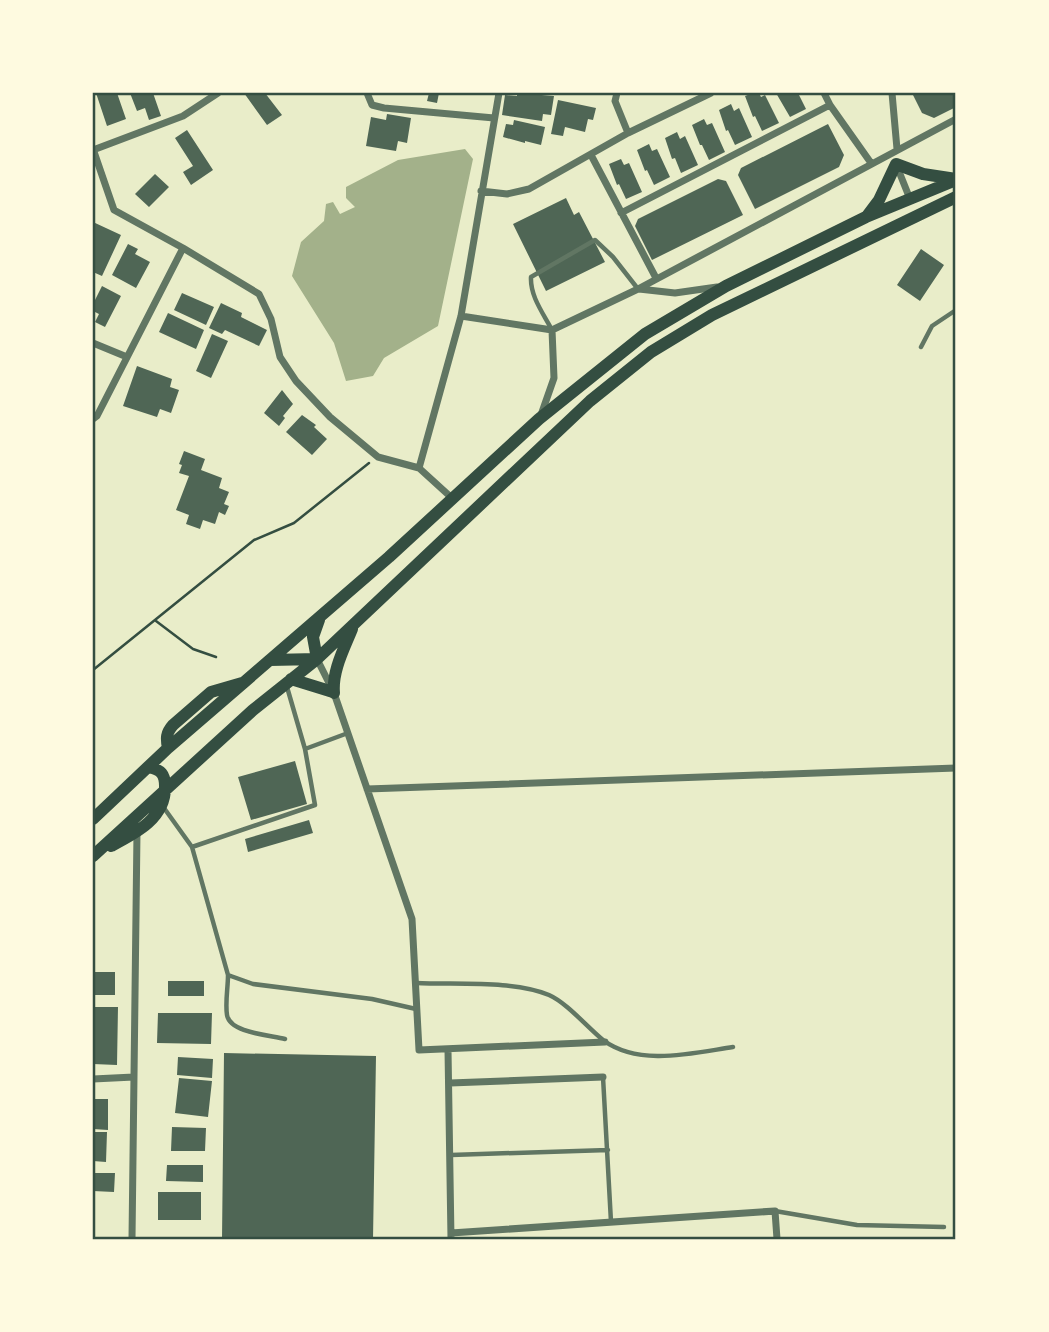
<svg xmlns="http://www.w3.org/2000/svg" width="1049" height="1332" font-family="'Golos Text',sans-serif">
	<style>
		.water { fill: #a3b18a }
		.building { fill: #4f6655 }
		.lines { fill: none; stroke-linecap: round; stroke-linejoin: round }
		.path { stroke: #344e41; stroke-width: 2.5 }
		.service { stroke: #617663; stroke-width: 4.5 }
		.minor { stroke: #617663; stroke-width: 7 }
		.primary { stroke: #344e41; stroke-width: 12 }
		.neatline { fill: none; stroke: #344e41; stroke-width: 2.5 }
	</style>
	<rect width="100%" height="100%" fill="#e9edc9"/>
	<!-- water -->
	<path class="water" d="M465,149l8,10 -35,167 -54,32 -11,18 -27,5 -12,-38 -42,-67 9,-34 23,-21 2,-17 7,-2 7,12 15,-7 -9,-9v-11l52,-27z"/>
	<!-- building -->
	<path class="building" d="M96,93h21l9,26 -19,7z
		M130,93h23l8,23 -12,4 -4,-12 -8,3z
		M244,93h21l17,22 -15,10z
		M429,93h10l-2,10 -10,-2z
		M517,93l37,3 -3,19 -8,-1 -1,7 -40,-6 3,-20 12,1z
		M753,93h6l2,4 4,-2 14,28 -17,8 -7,-15 -2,1 -8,-21z
		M776,93h22l8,16 -16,8z
		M912,93h44v14l-22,11 -12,-5z
		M558,100l38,8 -3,12 -5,-1 -3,13 -20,-5 -2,9 -12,-2z
		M731,104l3,7 5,-3 13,29 -17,8 -7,-15 -2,1 -7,-21z
		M387,114l24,4 -4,25 -9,-2 -2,10 -30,-5 5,-29 15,3z
		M704,119l3,6 5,-2 13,29 -16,8 -7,-15h-2l-8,-20z
		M514,120l31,7 -4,18 -16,-4v2l-22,-6 3,-13 7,1z
		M828,124l16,31 -5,12 -84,42 -17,-34 3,-7z
		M187,130l26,40 -22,15 -8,-13 10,-6 -18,-28z
		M677,132l3,7 5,-3 13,29 -17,8 -6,-15 -3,1 -7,-21z
		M649,144l3,7 5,-2 13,28 -16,8 -7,-15 -2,1 -8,-21z
		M621,159l3,6 5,-2 13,29 -16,7 -7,-15 -2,1 -8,-21z
		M155,174l14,13 -20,20 -14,-13z
		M718,179l8,2 17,34 -91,45 -17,-34 3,-7z
		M566,198l8,17 5,-3 26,50 -59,29 -33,-67z
		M93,222l28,13 -19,41 -9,-4z
		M128,244l10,5 -3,5 15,8 -14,26 -24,-13z
		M921,249l23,16 -24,36 -23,-16z
		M102,286l19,10 -16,31 -10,-5 4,-8 -6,-3v-7z
		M182,293l32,14 -8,18 -32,-15z
		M221,303l21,10 -1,4 26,13 -8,16 -34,-16 -3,4 -13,-6z
		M168,313l36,17 -8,19 -37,-17z
		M212,334l16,7 -17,37 -15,-7z
		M137,366l35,13 -2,8 9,3 -8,23 -11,-4 -3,8 -34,-11z
		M282,390l11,14 -10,12 2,2 -6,8 -15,-13z
		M302,415l14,10 -2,2 13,12 -15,16 -26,-23z
		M184,451l21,8 -4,11 21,8 -3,10 10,4 -5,12 5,2 -4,9 -6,-3 -4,12 -12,-4 -3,9 -14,-5 3,-9 -13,-5 13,-34 -10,-3 3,-8 -3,-1z
		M295,761l12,43 -56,16 -13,-43z
		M309,820l4,13 -65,19 -3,-13z
		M93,972h22v23h-22z
		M168,981h36v15h-36z
		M93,1007h25l-1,58 -24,-1z
		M158,1013h54l-1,31 -54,-1z
		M224,1053l152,3 -3,183h-151z
		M178,1057l35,2 -1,19 -35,-3z
		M179,1078l33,3 -4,36 -33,-4z
		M93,1099h15v31l-15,-1z
		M172,1127l34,1 -1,23h-34z
		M93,1132h14l-1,30 -13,-1z
		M167,1165h36v17l-37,-1z
		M93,1173h22l-1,19 -21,-1z
		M158,1192h43v28h-43z"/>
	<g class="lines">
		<!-- path -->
		<path class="path" d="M156,621l37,28 23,8
			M93,670l161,-130 40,-17 75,-60"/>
		<!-- service -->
		<path class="service" d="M552,330c-9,-17 -22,-34 -21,-53l64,-37 18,17 25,32
			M921,347l11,-21 24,-16
			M305,749l43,-16
			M164,808l28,39 36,128 25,9 119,15 44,10
			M192,847l123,-42 -10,-56 -18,-62
			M228,975c0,13 -3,27 -1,40 3,18 42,20 58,24
			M416,983c41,2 97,-3 133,12 18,8 38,32 54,45 36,27 90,13 130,7
			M603,1077l8,145
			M451,1155l157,-5
			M775,1211l82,14 87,2"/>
		<!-- minor -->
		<path class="minor" d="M367,93l5,12 12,3 110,10
			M617,93l-2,8 13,32
			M824,93l6,12 41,58
			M892,93l5,56
			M93,149l21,61 69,38 76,46 12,25 9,38 16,24 34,36 48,40 41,11 34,31
			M93,150l90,-34 35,-23
			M591,155l65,123
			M896,164l14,35
			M481,191l26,3 22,-5 99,-56 83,-40
			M621,213l209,-108
			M639,289l36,4 42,-6
			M461,316l91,14 86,-41 318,-170
			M93,343l34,14
			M541,415l13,-37 -2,-48
			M93,419l4,-3 86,-168
			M419,468l42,-152 38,-223
			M317,659l17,34 78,226 7,131 186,-8
			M367,789l589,-21
			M448,1050l3,189
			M93,1079l41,-2
			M450,1083l153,-6
			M451,1233l324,-22 2,28
			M132,1239l5,-407"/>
		<!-- primary -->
		<path class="primary" d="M867,216l12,-16 17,-36 27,10 33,5
			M270,660l47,-1 -4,-22 6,-17
			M291,679l42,13
			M334,693c-2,-22 10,-44 18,-64
			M168,748c-2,-10 -2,-15 5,-23l38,-33 31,-9
			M93,819l75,-71 221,-191 150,-138 106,-85 81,-48 140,-69 90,-37
			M111,846c25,-13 55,-28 54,-60 0,-12 -4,-16 -16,-19
			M93,856l160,-146 64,-51 273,-258 61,-49 61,-37 244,-118"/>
	</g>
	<!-- border -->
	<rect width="1049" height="1332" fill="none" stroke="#fefae0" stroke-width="189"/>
	<rect x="94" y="94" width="860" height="1144" class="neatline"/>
</svg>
